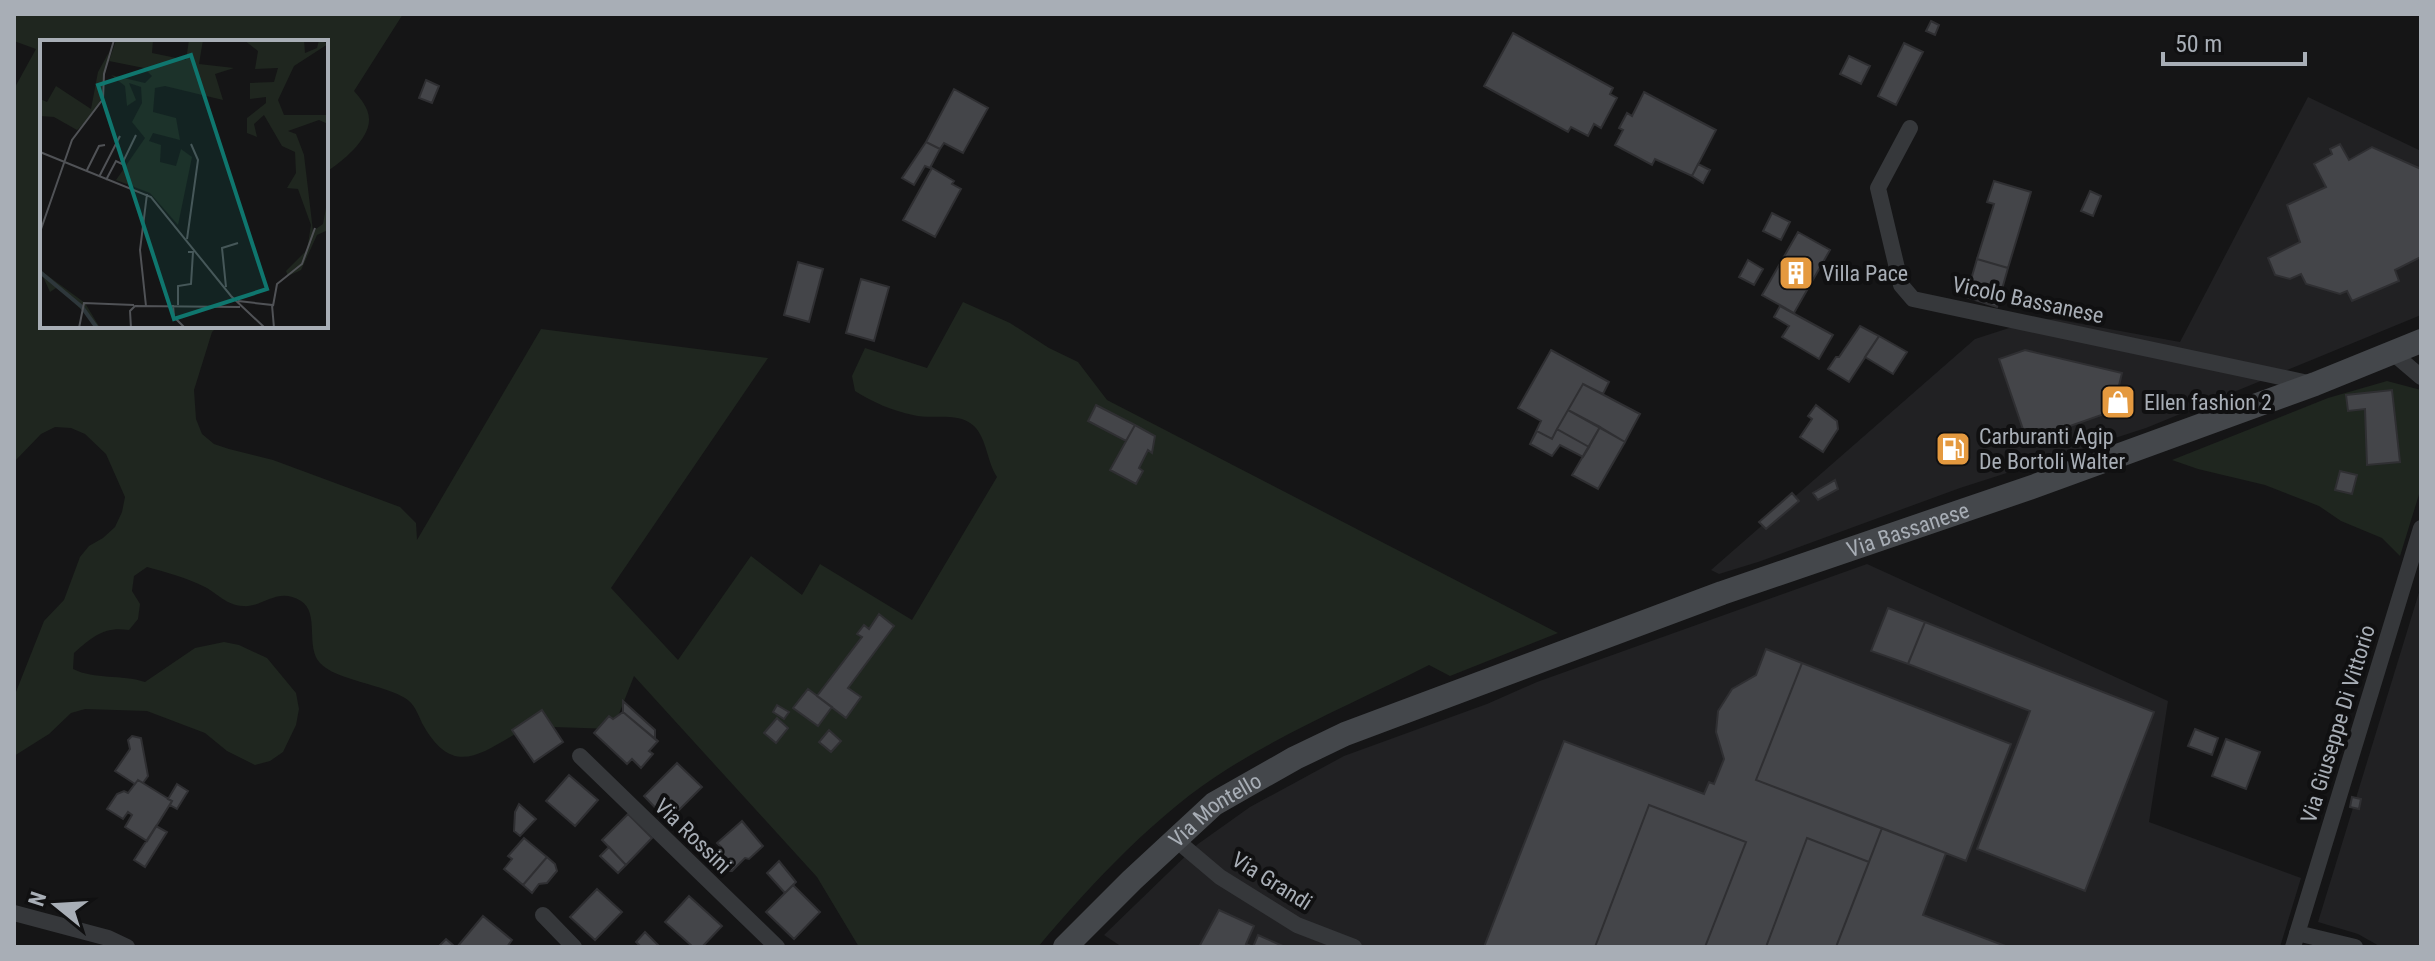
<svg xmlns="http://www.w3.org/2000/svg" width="2435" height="961" font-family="'Roboto Condensed',sans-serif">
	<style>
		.built { fill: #212123 }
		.green { fill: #1f261f }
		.building { fill: #444549; stroke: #2f2f32; stroke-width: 2 }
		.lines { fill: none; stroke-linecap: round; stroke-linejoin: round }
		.street { stroke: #36383b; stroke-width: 16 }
		.secondary { stroke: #44474b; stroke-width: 24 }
		.labels { text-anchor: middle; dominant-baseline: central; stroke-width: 8; stroke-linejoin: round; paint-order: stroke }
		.poi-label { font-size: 22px; fill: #a8aeb6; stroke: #101011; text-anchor: start }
		.street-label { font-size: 22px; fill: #a8aeb6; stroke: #101011 }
		.inset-river { fill: none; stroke: #2e373b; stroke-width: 4 }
		.inset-road { fill: none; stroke: #505256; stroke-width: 2 }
		.view { fill: #0f766e; fill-opacity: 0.15; stroke: #0f766e; stroke-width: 4 }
		.inset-edge { fill: none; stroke: #a8aeb6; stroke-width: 4 }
	</style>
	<rect width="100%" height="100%" fill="#151516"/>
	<!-- built -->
	<path class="built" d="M2308,97l113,54v164l-275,113 -186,60 -202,74 -39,12 -8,-4 264,-231 59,-19 21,-1 125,23z
		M1867,564l301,137 -19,121 152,56 -21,69h-1158l-18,-12 94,-91 52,-37 94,-51 143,-52 50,-22z
		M2421,586v361h-40l-23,-13 -40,-12z"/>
	<!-- green -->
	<path class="green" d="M14,14h389l-49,77c6,7 15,17 15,28 1,20 -27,43 -43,53v-130h-284v284h176l-6,6 -18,58 2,29 6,15 12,10 15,5 44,11 127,47 16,16 1,17 124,-211 227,29 -157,230 67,72 73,-104 51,39 18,-31 92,56 85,-143c-10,-15 -10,-38 -23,-51 -16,-15 -41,-6 -61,-11 -20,-4 -41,-13 -58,-24l-3,-15 13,-28 62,20 36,-66 47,21 39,25 29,14 29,38 451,233 -108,43 -21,-11c-67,34 -136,63 -200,103 -70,43 -138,116 -191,179h-179l-42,-70 -183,-201 -21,53 -89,-3 -2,4c-42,24 -69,49 -100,-7 -4,-9 -8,-20 -17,-25 -20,-13 -70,-18 -85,-35 -15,-16 0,-50 -19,-62 -24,-15 -38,7 -58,5 -17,-1 -25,-12 -38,-19 -18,-9 -39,-15 -58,-20l-13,9 -2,15 8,13 -2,15 -9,11c-25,-4 -37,7 -55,23l-1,16c22,11 48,5 72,13l50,-34 29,-6 15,3 28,13 29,35 3,16 -3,16 -13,27 -13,9 -15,4 -28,-14 -22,-18 -58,-22 -62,-2 -14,4 -22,21 -35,22v-59l30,-76 20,-21 16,-43 9,-11 14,-8 12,-11 7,-15 3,-15 -19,-43 -21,-20 -14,-6 -16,-1 -14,7 -27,28v-373l22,-40 -22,-8z
		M2387,381l34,9v98l-21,68 -18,-18 -41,-17 -22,-15 -54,-21 -67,-16 -26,-9 156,-62z"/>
	<!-- building -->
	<path class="building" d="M1931,21l8,4 -4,10 -9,-4z
		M1513,33l100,55 -3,6 7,4 -16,30 -7,-4 -6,12 -17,-9 -3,5 -84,-46z
		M1904,43l19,9 -27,53 -18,-9z
		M1849,56l21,10 -9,18 -21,-10z
		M426,80l13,6 -7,17 -13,-5z
		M954,89l34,19 -25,45 -19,-10 -4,6 -14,-7z
		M1644,92l72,38 -24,46 -37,-17 -3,6 -37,-20 8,-15 -4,-2 8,-15 5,3z
		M926,142l14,7 -10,19 -5,-2 -11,19 -12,-7z
		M2340,144l9,16 23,-13 49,22v88l-26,13 4,11 -47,20 -5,-10 -7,3 -34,-10 -5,-10 -11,5 -15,-4 -7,-17 32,-16 -13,-37 39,-18 -12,-23 18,-10 -2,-5z
		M1698,164l12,6 -7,13 -11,-7z
		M932,168l22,13 -2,3 9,5 -26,48 -32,-17z
		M1994,181l37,11 -23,76 -31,-9 17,-55 -7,-2z
		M2090,191l11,5 -8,20 -12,-5z
		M1772,213l18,9 -9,18 -18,-9z
		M1798,232l32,18 -36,63 -32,-18z
		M1977,259l31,9 -11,39 -31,-10z
		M1748,260l15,9 -9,16 -15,-8z
		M798,262l25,7 -14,53 -25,-7z
		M861,279l28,8 -15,54 -28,-8z
		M1780,306l53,29 -14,24 -37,-22 7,-11 -15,-9z
		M1860,326l19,10 -30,46 -21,-13 8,-12h3z
		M1879,336l28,16 -14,22 -28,-17z
		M1551,350l58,32 -6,12 -20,-10 -26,45 32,18 -6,10 -23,-12 -8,11 -22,-12 11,-23 -23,-13z
		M2025,350l97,23 -9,38 -86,30 -28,-82z
		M1583,384l57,30 -15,28 -57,-32z
		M2392,390l8,72 -33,3 -2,-56 -17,2 -2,-16z
		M1096,405l39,20 -9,16 -38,-20z
		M1816,405l21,16 1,8 -15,23 -23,-15 12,-18 -4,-3z
		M1568,410l32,17 -11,20 -32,-18z
		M1135,425l20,11 -3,17 -4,-3 -9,18 4,3 -7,13 -26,-14z
		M1600,427l25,15 -27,47 -26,-14z
		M1557,429l32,18 -6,10 -23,-12 -8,11 -22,-12 7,-13 15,8z
		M2340,471l17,4 -5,19 -17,-4z
		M1835,480l3,9 -20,11 -5,-7z
		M1792,493l7,8 -33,28 -7,-7z
		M1888,608l37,14 -17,42 -37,-13z
		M879,614l15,12 -46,62 13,9 -15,21 -29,-22 45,-59 -5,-3 7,-9 5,4z
		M1925,622l229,90 -69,179 -108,-42 53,-138 -122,-47z
		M1766,649l36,14 -46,117 126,48 -13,34 -62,-24 -41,109h-61l41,-105 -97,-37 -54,142h-111l80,-206 140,53 5,-12 5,2 10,-25 -8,-27 2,-21 14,-22 24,-14z
		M1802,663l209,81 -45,117 -210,-81z
		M808,689l24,18 -14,19 -25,-18z
		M623,701l32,29v9l-32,-27z
		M777,705l12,7 -5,7 -11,-7z
		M542,710l21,32 -29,20 -22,-32z
		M623,712l35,29 -9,10 4,3 -12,14 -9,-9 -5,5 -33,-31 15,-17 4,3z
		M777,718l11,10 -12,15 -12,-10z
		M2195,729l23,9 -6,17 -24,-9z
		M829,730l12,11 -10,11 -12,-10z
		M132,736l9,2 7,38 -5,7 -5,-3 -3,4 -20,-13 15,-22 -2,-9z
		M2226,739l34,13 -14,37 -34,-13z
		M677,763l25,24 -34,34 -24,-25z
		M569,775l29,25 -23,26 -29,-25z
		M138,780l34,21 -25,40 -22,-14 7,-12 -4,-3 -5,7 -16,-10 10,-15 7,-3 4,2z
		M177,784l11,7 -11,18 -7,-4 2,-4 -4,-2z
		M2352,797l9,2 -2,10 -9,-2z
		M519,804l17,15 -16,17 -6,-5 1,-19z
		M1649,805l97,37 -41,105h-110z
		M628,814l24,24 -26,27 -24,-25z
		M742,821l21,25 -14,13 -4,-1 -13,13h-8l-10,-11 1,-8 6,-5 -4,-4z
		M156,826l11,6 -22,35 -11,-7z
		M1882,828l64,25 -23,62 85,32h-172z
		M524,838l23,19 -24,28 -19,-16 8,-10 -4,-3z
		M1807,838l62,24 -33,85h-70z
		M609,847l17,18 -8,8 -18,-17z
		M547,857l8,7 2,7 -10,12 -8,1 -7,9 -9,-8z
		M779,861l17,21 -11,11 -18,-20z
		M793,885l27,27 -26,27 -28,-27z
		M597,889l25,23 -27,28 -25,-23z
		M689,896l33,30 -20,21h-9l-28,-25z
		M1219,910l35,16 -8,18 7,3h-54z
		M483,916l29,24 -5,7h-50z
		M645,932l15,15h-19l-5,-5z
		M1258,935l27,12h-32z
		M446,939l8,7v1h-16z"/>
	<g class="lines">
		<!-- street -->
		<path class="street" d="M1910,128l-32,60 23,97 12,14 400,85
			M2394,354l27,23
			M580,756l197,191
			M1175,839l45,38 77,48 57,22
			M14,913l94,25 19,9
			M543,915l31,32
			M2297,933l58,14
			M2293,947l128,-419"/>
		<!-- secondary -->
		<path class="secondary" id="s1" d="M1065,947l67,-67 82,-76 81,-46 50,-24 377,-141 313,-107 280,-102 106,-43"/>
	</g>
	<!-- icons -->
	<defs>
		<symbol id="building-square" viewBox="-11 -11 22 22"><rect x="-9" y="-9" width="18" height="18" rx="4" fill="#e4993f" stroke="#101011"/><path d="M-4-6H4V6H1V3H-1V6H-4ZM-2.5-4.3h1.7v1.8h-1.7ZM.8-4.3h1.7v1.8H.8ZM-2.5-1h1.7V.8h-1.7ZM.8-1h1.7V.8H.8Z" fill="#fff"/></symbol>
		<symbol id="shop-square" viewBox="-11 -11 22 22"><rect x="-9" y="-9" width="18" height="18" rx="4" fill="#e4993f" stroke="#101011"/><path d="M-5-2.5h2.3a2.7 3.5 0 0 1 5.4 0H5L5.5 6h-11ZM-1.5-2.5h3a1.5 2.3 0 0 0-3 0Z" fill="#fff"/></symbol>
		<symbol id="fuel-square" viewBox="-11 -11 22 22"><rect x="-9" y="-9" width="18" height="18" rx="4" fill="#e4993f" stroke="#101011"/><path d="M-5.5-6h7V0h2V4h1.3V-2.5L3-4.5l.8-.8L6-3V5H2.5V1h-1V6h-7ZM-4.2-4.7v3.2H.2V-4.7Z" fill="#fff"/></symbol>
	</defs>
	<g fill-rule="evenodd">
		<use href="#building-square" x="1776" y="253" width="40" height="40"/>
		<use href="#shop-square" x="2098" y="382" width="40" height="40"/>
		<use href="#fuel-square" x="1933" y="429" width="40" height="40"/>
	</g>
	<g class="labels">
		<!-- poi labels -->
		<g class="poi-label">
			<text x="1822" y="273">Villa Pace</text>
			<text x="2144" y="402">Ellen fashion 2</text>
			<text x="1979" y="436">Carburanti Agip<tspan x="1979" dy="25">De Bortoli Walter</tspan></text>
		</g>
		<!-- street labels -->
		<g class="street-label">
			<text transform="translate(2028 300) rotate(12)">Vicolo Bassanese</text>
			<text stroke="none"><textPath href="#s1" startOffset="954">Via Bassanese</textPath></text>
			<text transform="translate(2338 724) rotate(-73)">Via Giuseppe Di Vittorio</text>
			<text stroke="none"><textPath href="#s1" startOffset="204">Via Montello</textPath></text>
			<text transform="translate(693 836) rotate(44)">Via Rossini</text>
			<text transform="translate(1272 881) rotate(32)">Via Grandi</text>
		</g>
	</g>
	<!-- overview -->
	<g transform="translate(40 40)">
		<rect width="288" height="288" fill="#151516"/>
		<path d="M76,0h37l-1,13 34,7 3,-20h14l-4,24 35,4 -19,6 8,26 -58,-14 -10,2 -2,24 23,6 4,22 -27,-7 -4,8 12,4 -1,17 16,4 5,-17 11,8 -14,68 -28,-32 -34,-13 29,-42 -13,-16 10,-19 -1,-16 -12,-4 7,17 -9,6 -2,-20 -14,-11 34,8 7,-7 -8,-8 -35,-7zM204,0h60l1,13 12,-5 2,-8 9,4 -34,22 -16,34 6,15h44v9l-9,-4 -31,11 8,3 8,21 9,76 10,-7 5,-27v33l-11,5 -16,35 -13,6 -2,-5 21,-21 4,-25 -13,-36 -11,-1 9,-15 -1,-21 -13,-6 -18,-31 -10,9 3,13 -10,-4v-15l19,-15v-6l-16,2v-16l24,-1 4,-14 -23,1 3,-18zM69,12l-10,54 -13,16 -9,8 -23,-13 -14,-1v-17l7,3 9,-16 35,23 7,-37zM0,230l45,33 15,25 -35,-34 -9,-6 -6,4z" fill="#1f261f"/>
		<path class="inset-river" d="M0,232l42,35 15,21"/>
		<path class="inset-road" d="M0,112l111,45 80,99 34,32M47,130l12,-24 6,-1M59,137l21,-41M66,140l10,-19 6,3 14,-29M0,192l32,-92 31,-41 1,-25 10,-34M147,199l11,-79 -7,-16M186,247l-4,-39 16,-5M198,261l34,4 2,23M133,265l1,12 11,11M138,265v-19l13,-2 2,-32h-5M106,266l-6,-56 7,-56M233,266l4,-22 25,-20 13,-36M39,288l5,-25 50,2M91,288l-1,-17 5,-5 105,1"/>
		<path class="view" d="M151,15l76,234 -93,30 -76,-234z"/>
		<rect width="288" height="288" class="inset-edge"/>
	</g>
	<!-- border -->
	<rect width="2435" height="961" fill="none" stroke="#a8aeb6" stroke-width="32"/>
	<!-- north arrow -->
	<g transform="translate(56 905) rotate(288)" stroke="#101011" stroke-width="6" paint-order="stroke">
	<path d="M0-6L14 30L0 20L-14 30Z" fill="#a8aeb6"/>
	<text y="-12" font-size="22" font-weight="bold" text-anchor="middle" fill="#a8aeb6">N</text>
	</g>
	<!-- scale -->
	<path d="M2163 52v12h142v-12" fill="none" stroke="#a8aeb6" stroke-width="4"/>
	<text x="2175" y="52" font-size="24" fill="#a8aeb6" stroke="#101011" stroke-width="6" paint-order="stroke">50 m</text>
</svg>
